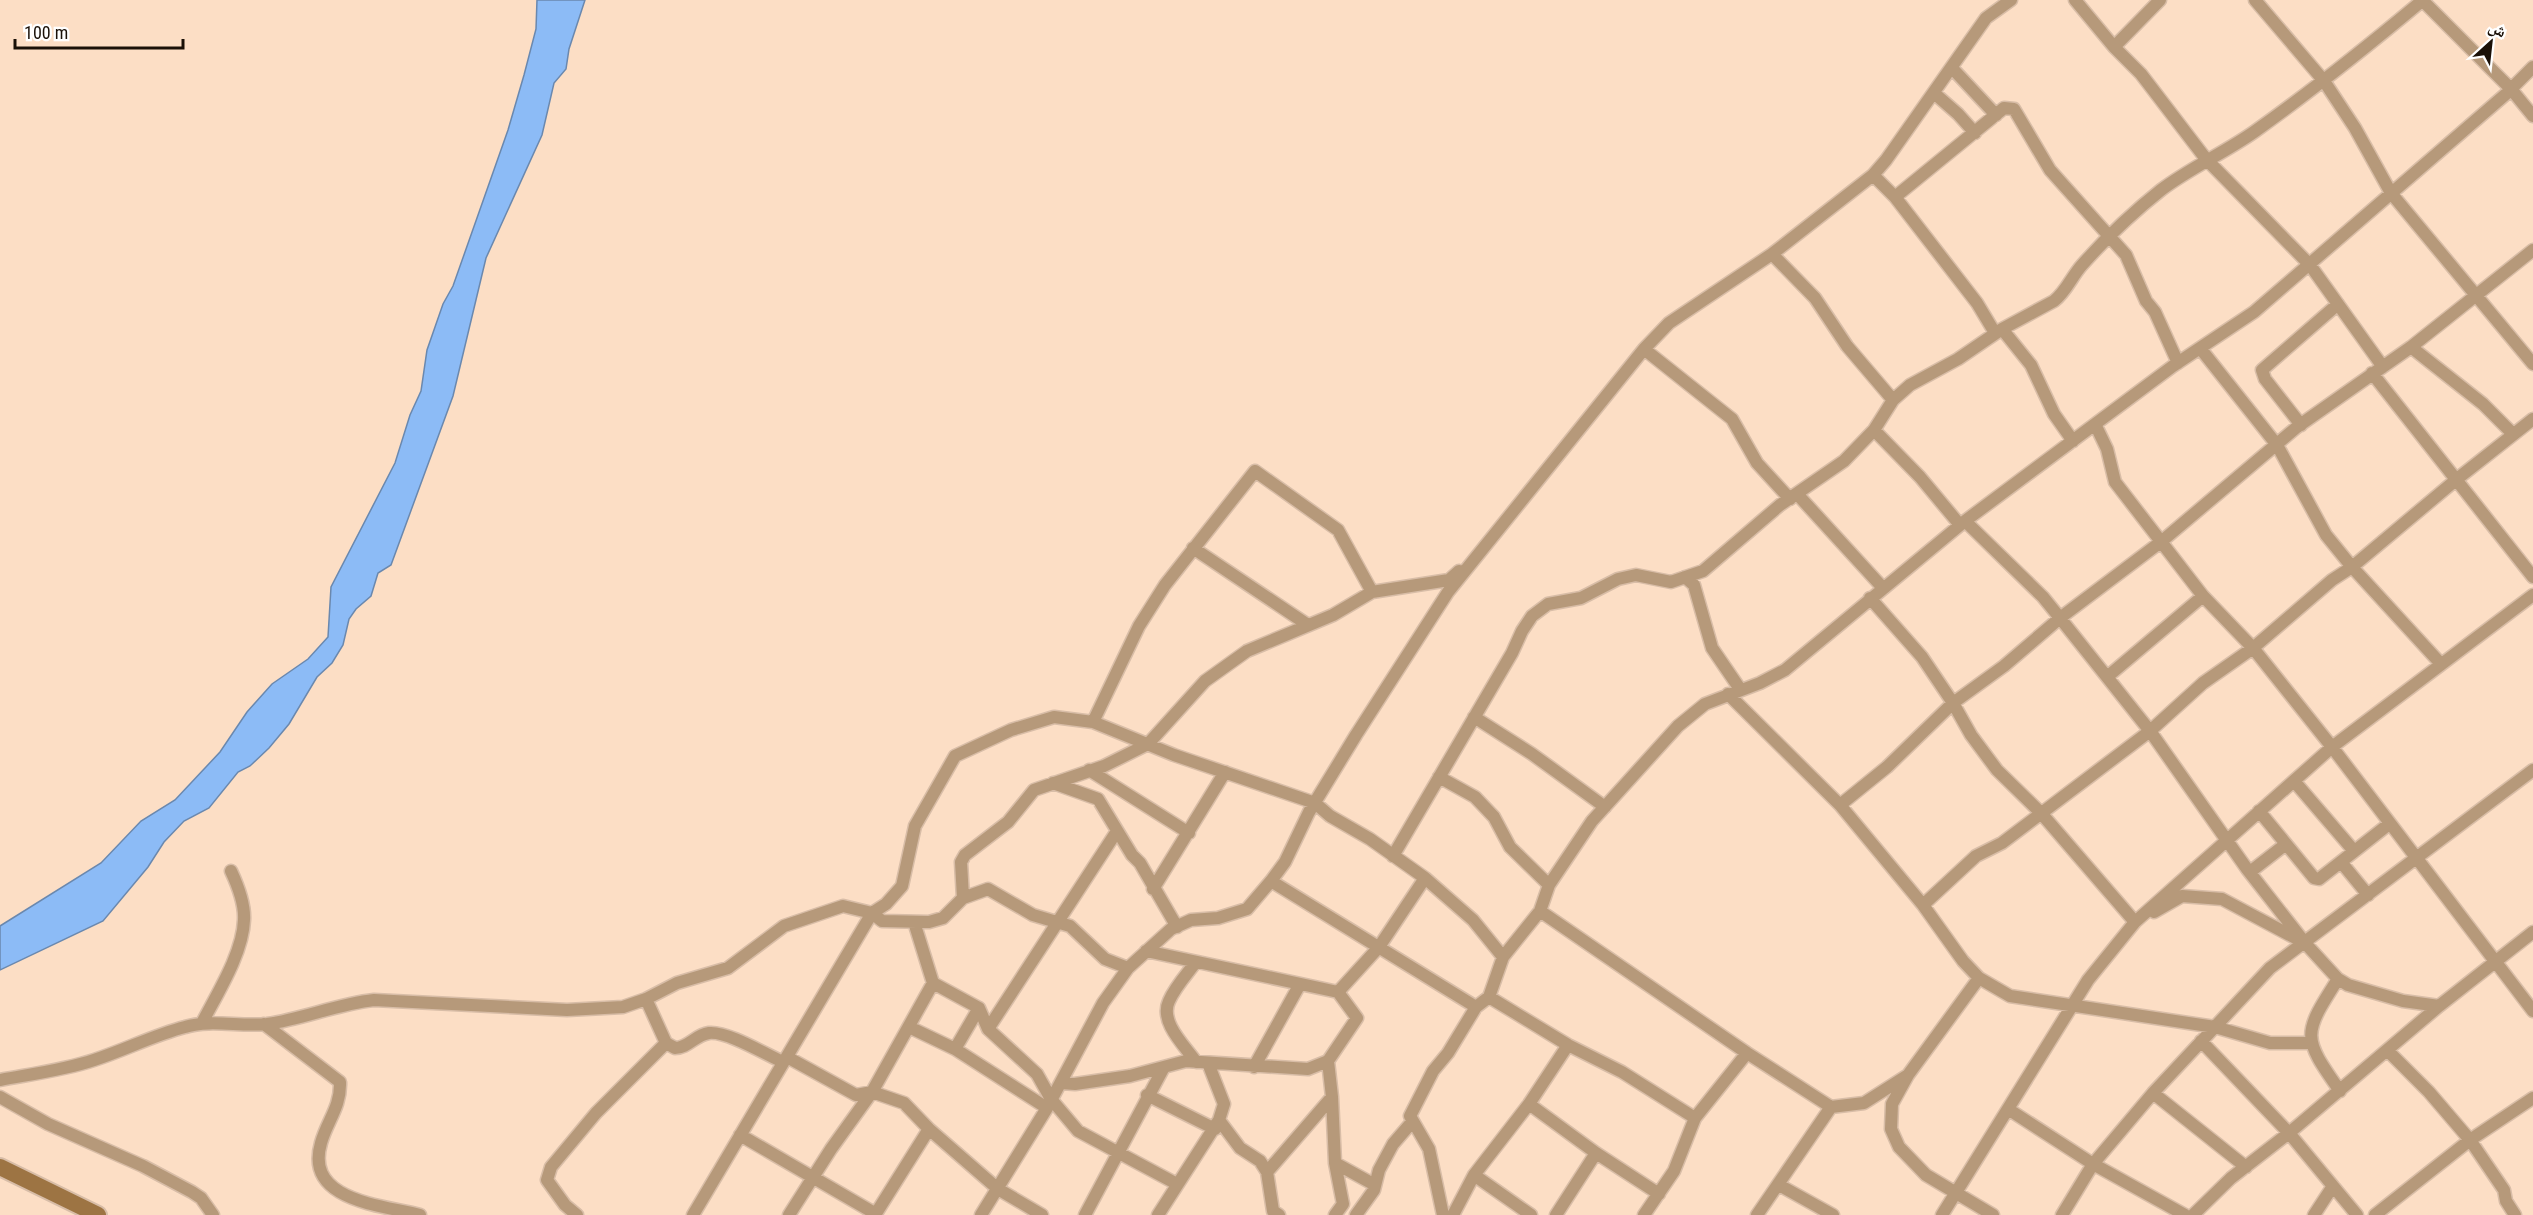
<svg xmlns="http://www.w3.org/2000/svg" width="2533" height="1215" font-family="'Roboto Condensed','Noto Naskh Arabic',sans-serif">
	<style>
		.water { fill: #8cbbf6; stroke: #6a88ae; stroke-width: 1.5 }
		.lines { fill: none; stroke-linecap: round; stroke-linejoin: round }
		.street-casing { stroke: #d8bda7; stroke-width: 15 }
		.secondary-casing { stroke: #d8bda7; stroke-width: 20 }
		.street { stroke: #b6997a; stroke-width: 12 }
		.secondary { stroke: #9d7443; stroke-width: 16 }
	</style>
	<rect width="100%" height="100%" fill="#fcdec5"/>
	<!-- water -->
	<path class="water" d="M537,0h48l-16,49 -3,20 -12,14 -12,52 -56,123 -33,138 -62,169 -13,8 -7,23 -15,13 -7,10 -6,26 -11,18 -15,14 -28,47 -20,24 -19,18 -12,6 -29,36 -25,13 -20,21 -16,25 -45,54 -103,49v-44l101,-63 40,-42 34,-21 45,-48 27,-40 25,-28 36,-25 20,-22 3,-50 64,-124 15,-48 11,-24 6,-41 16,-46 10,-18 55,-156 16,-55 12,-46z"/>
	<g class="lines">
		<defs>
			<path id="street" d="M2075,0l39,47 27,27 65,85 104,106 73,102
				M2255,0l69,81 31,47 36,65 142,171
				M2422,0l89,89 22,27
				M2114,47l46,-47
				M1952,68l44,47
				M1934,93l24,21 17,19
				M1873,175l22,22 82,106 18,30
				M1895,197l109,-89 10,1 36,61 76,85 20,46 9,11 23,51
				M1772,254l43,44 32,48 46,54
				M2002,329l29,36 23,49 19,27
				M2411,347l72,57 30,30
				M2200,348l77,97 49,90 26,32 89,97
				M1644,349l88,70 25,44 33,36
				M2372,373l161,204
				M2095,424l12,25 8,33 88,114 50,52 79,99 201,264
				M2301,425l-36,-46 -3,-9 76,-66
				M1874,430l46,47 40,48
				M1798,495l85,93
				M1965,521l78,76 17,21 90,113 97,138 58,74 33,36 10,6 55,16 36,5
				M1193,548l115,77
				M1685,577l9,8 18,63 28,41
				M1870,598l52,59 31,46 18,32 26,35 44,43 94,109
				M2107,677l96,-81
				M1728,694l112,111 83,100 40,56 16,17 31,18 205,31 55,16h41
				M1474,717l58,37 73,53
				M1093,722l46,-96 26,-41 90,-114 83,59 34,62
				M1089,770l100,63
				M1439,777l36,20 19,20 16,30 39,38 43,-64 86,-95 27,-22 55,-21 25,-13 180,-149 208,-155 81,-54 252,-218 27,-27
				M2294,781l60,70
				M1053,783l45,16 34,56 8,8 37,64
				M1840,805l47,-38 66,-64 51,-37 56,-48 102,-77 135,-114 114,-80 122,-97
				M2259,811l55,67 5,1 70,-55
				M1393,856l119,-203 10,-22 10,-15 16,-12 33,-6 37,-19 18,-4 35,7 32,-11 77,-66 64,-44 30,-31 19,-30 17,-15 48,-26 44,-30 52,-28c12,-9 18,-25 28,-36 24,-27 50,-52 79,-75 29,-22 63,-37 93,-58 59,-42 114,-86 169,-132
				M2341,862l27,33
				M2250,872l36,-28
				M1271,881l205,126
				M1549,885l-9,26 207,142 84,54 33,-4 44,-28
				M1153,889l72,-117
				M963,898l-2,-36 4,-7 43,-33 26,-32 70,-24 44,-22 57,-63 42,-30 86,-36 39,-23 77,-12 10,-9
				M1923,905l53,-49 26,-13 148,-112 53,-48 50,-35 79,-68 20,-13 105,-88 76,-60
				M2154,912l28,-16 40,3 79,42
				M914,922l19,61 46,25 9,21 49,45 14,25 27,32 99,53
				M1196,962c-9,12 -21,25 -27,39 -10,21 16,45 27,61
				M1979,978l-71,97 -16,29 -1,25 8,18 27,28 67,40
				M2338,979c-36,56 -36,58 2,112
				M1338,992l41,-45 46,-69
				M1489,997l79,48 54,27 73,46
				M646,999l20,44 9,5c13,0 20,-13 34,-15 18,-2 56,21 74,29
				M202,1023c15,-29 41,-70 42,-103 1,-16 -6,-34 -13,-49
				M264,1024l76,58c1,25 -13,39 -19,61 -17,59 63,62 99,72
				M909,1027l46,22 92,59
				M988,1029l129,-198
				M2201,1041l88,92 68,82
				M955,1049l24,-41
				M2388,1051l41,41 41,48 34,50 2,11 9,14
				M787,1057l69,38 16,-3 32,11 25,26 69,60 44,26
				M1328,1061l4,36 3,66 8,41 -8,11
				M1208,1063l16,41 -5,16 21,28 20,13 7,11 6,39 6,4
				M1254,1067l46,-83
				M0,1080c32,-6 64,-10 94,-20 31,-10 60,-25 91,-33 26,-8 55,0 82,-3 36,-5 70,-20 107,-24l193,10 56,-3 23,-8 31,-16 51,-15 56,-42 59,-20 29,7 10,8 47,1 14,-4 20,-20 25,-9 45,26 37,11 35,33 23,9
				M1061,1083l14,1 55,-8 56,-15 122,8 20,-8 29,-43 -19,-26 -192,-41
				M2153,1093l93,74
				M1147,1095l68,34
				M0,1097l48,27 95,42 49,26 9,6 12,17
				M1529,1104l67,49 63,41
				M2008,1109l85,55 92,51
				M740,1135l136,79
				M1335,1163l40,22
				M1267,1172l65,-75
				M1474,1175l57,40
				M1779,1185l54,30
				M577,1215l-12,-10 -18,-25 4,-13 45,-54 70,-70
				M693,1215l179,-302 14,-9 16,-18 13,-60 40,-70 56,-26 43,-13 39,5 81,33 141,48 15,13 40,23 55,39 48,42 30,37
				M789,1215l42,-66 41,-57 61,-109
				M875,1215l54,-86
				M981,1215l66,-107 56,-105 25,-35 43,-39 20,-9 27,-2 29,-9 24,-28 14,-19 24,-50 47,-77 92,-143 196,-243 25,-26 103,-69 101,-79 13,-15 100,-142 25,-18
				M1085,1215l78,-146
				M1158,1215l61,-95
				M1356,1215l18,-25 5,-20 14,-26 19,-22
				M1443,1215l-14,-66 -19,-33 23,-45 15,-18 28,-46 13,-10 14,-40 37,-46
				M1453,1215l21,-40 55,-71 39,-59
				M1556,1215l40,-62
				M1644,1215l30,-44 21,-53 52,-65
				M1757,1215l74,-108
				M1942,1215l146,-235 47,-58 197,-175 201,-152
				M2062,1215l31,-51 60,-71 117,-125 263,-198
				M2193,1215l38,-37 58,-45 150,-127 94,-74
				M2314,1215l19,-29
				M2375,1215l95,-75 63,-42"/>
			<path id="secondary" d="M0,1167l98,48"/>
		</defs>
		<!-- street casing -->
		<use href="#street" class="street-casing"/>
		<!-- secondary casing -->
		<use href="#secondary" class="secondary-casing"/>
		<!-- street -->
		<use href="#street" class="street"/>
		<!-- secondary -->
		<use href="#secondary" class="secondary"/>
	</g>
	<!-- north arrow -->
	<g transform="translate(2491 42) rotate(27)" stroke="#ffffff" stroke-width="4.5" paint-order="stroke">
	<path d="M0-4.5L10 22L0 15L-10 22Z" fill="#1a1007"/>
	<text y="-9" font-size="16" font-weight="bold" text-anchor="middle" fill="#1a1007">ش</text>
	</g>
	<!-- scale -->
	<path d="M15 39v9h168v-9" fill="none" stroke="#1a1007" stroke-width="3"/>
	<text x="24" y="39" font-size="18" fill="#1a1007" stroke="#ffffff" stroke-width="4.5" paint-order="stroke">100 m</text>
</svg>
